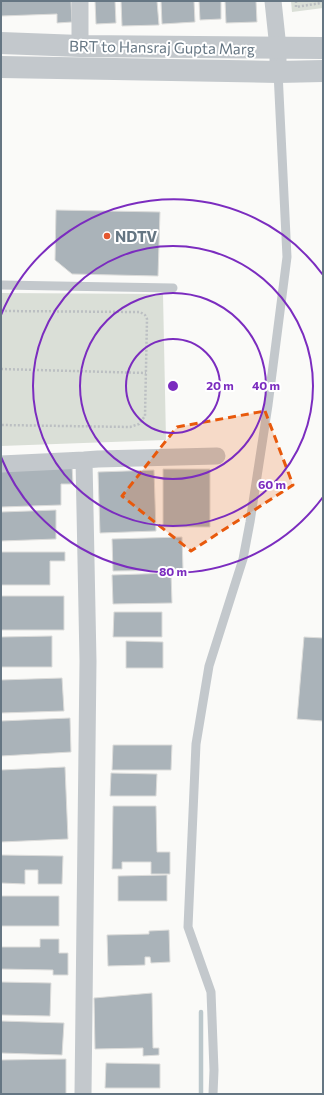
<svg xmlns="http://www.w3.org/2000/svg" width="324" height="1095" font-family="Commissioner,sans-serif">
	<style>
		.green { fill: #dadfd7 }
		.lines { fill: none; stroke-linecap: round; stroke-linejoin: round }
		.stream { stroke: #bbc7cb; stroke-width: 4.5 }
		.building { fill: #aab3b9; stroke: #dcdcda }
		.path { stroke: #bbbfc2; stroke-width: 2.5; stroke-dasharray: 2 2; stroke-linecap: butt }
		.service { stroke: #c3c8cc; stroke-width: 9 }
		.minor { stroke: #c3c8cc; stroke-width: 17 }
		.tertiary { stroke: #c3c8cc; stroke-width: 22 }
		.marked { fill: #e8590c; fill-opacity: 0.2; stroke: #e8590c; stroke-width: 3; stroke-dasharray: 8 5; stroke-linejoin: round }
		.ring { fill: none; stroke: #7b2cbf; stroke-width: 2 }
		.poi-dot { fill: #e4572e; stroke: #fff; stroke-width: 1.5 }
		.labels { text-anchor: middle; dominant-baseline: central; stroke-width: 4; stroke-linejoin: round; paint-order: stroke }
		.street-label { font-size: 15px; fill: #657683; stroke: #fff }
		.poi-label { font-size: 15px; font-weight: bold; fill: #657683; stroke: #fff; text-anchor: start }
		.centre { fill: #7b2cbf; stroke: #fff; stroke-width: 2 }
		.ring-label { font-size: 12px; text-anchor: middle; font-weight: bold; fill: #7b2cbf; stroke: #fff; stroke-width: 4; stroke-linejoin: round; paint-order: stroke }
	</style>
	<rect width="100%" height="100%" fill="#fafaf8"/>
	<!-- green -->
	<path class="green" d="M291,1h32v7l-31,4z
		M1,293l162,1 3,146 -165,6z"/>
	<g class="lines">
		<!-- stream -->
		<path class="stream" d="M201,1012v82"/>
	</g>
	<!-- building -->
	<path class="building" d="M1,1h70l1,21 -15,1v-9l-56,2z
		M95,1h20l1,22 -20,1z
		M121,1h36l2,24 -37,1z
		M161,1h33l1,21 -33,2z
		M199,1h22v18l-21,1z
		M225,1h31l1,21 -31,1z
		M56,210l104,2 -2,64 -86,-2 -17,-14z
		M72,465l1,19h-12v21l-60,2v-40z
		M163,469h47v58h-47z
		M154,470l2,61 -56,2 -2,-61z
		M56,510v29l-55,2v-29z
		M182,537l1,33 -70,1 -1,-32z
		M1,552h64v9h-15v24h-49z
		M171,573l1,30 -59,1 -1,-29z
		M1,596h63v34h-63z
		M114,612h48v25h-49z
		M52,636v31h-51v-30z
		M304,637l19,1v83l-26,-2z
		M126,641l37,1v26h-37z
		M62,678l2,33 -63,2v-33z
		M70,718l1,34 -70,4v-35z
		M113,745h59l-1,25h-59z
		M65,767l3,72 -67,3v-72z
		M111,773l46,1 -1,22h-46z
		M113,806h43l1,46h13v22h-19v-12h-29v7h-10z
		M1,855l62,1 -1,28h-24v-14h-13v14l-24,-1z
		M167,875v26h-49v-25z
		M1,896h58v30h-58z
		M169,930l1,32 -19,1 -1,-6h-5v8l-37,1 -1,-31 42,-1v-3z
		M40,939h19v14h9v22h-15v-5l-52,-1v-22h39z
		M1,982l50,1 -1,33 -49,-1z
		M152,993l1,55h6v7l-16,1v-8l-48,1 -1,-51z
		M1,1021l63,2 -2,32 -61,-2z
		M66,1059v35h-65v-34z
		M106,1063l54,1v24h-55z"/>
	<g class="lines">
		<!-- path -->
		<path class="path" d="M296,1v6l25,-4v-2
			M1,311l139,1 5,3 2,4 -2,97 -6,8 -9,3 -129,-2
			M1,369l145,4"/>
		<!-- service -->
		<path class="service" d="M1,285l172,3
			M213,1094l1,-24 -3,-78 -23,-65 8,-183 13,-78 34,-107 7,-37 18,-117 19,-148 -9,-185"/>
		<!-- minor -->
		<path class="minor" d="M80,1v45
			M273,1l5,47v24
			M1,464l83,-4 14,-1 119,-3
			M83,1094l5,-433 -4,-201"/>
		<!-- tertiary -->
		<path class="tertiary" d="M1,43l79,3 243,2
			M1,67l277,5 45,-1"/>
	</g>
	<!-- marked area -->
	<path class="marked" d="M265,411l28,74 -102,66 -69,-55 55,-69z"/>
	<!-- distance rings -->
	<g class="ring">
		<circle cx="173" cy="386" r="47"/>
		<circle cx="173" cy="386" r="93"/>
		<circle cx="173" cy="386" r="140"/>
		<path d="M323 497A186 186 0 0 1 1 457M1 315A186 186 0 0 1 323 275"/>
	</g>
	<!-- markers -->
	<circle class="poi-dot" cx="107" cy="236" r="4"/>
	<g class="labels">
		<!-- street labels -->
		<g class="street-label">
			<text transform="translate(162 47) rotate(1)">BRT to Hansraj Gupta Marg</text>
		</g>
		<!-- poi labels -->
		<g class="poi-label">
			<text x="115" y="236">NDTV</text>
		</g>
	</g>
	<circle cx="173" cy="386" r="6" class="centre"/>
	<g class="ring-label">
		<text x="220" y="390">20 m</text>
		<text x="266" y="390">40 m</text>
		<text x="272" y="489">60 m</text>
		<text x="173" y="576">80 m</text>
	</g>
	<!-- border -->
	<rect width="324" height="1095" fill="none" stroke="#657683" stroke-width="4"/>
</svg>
